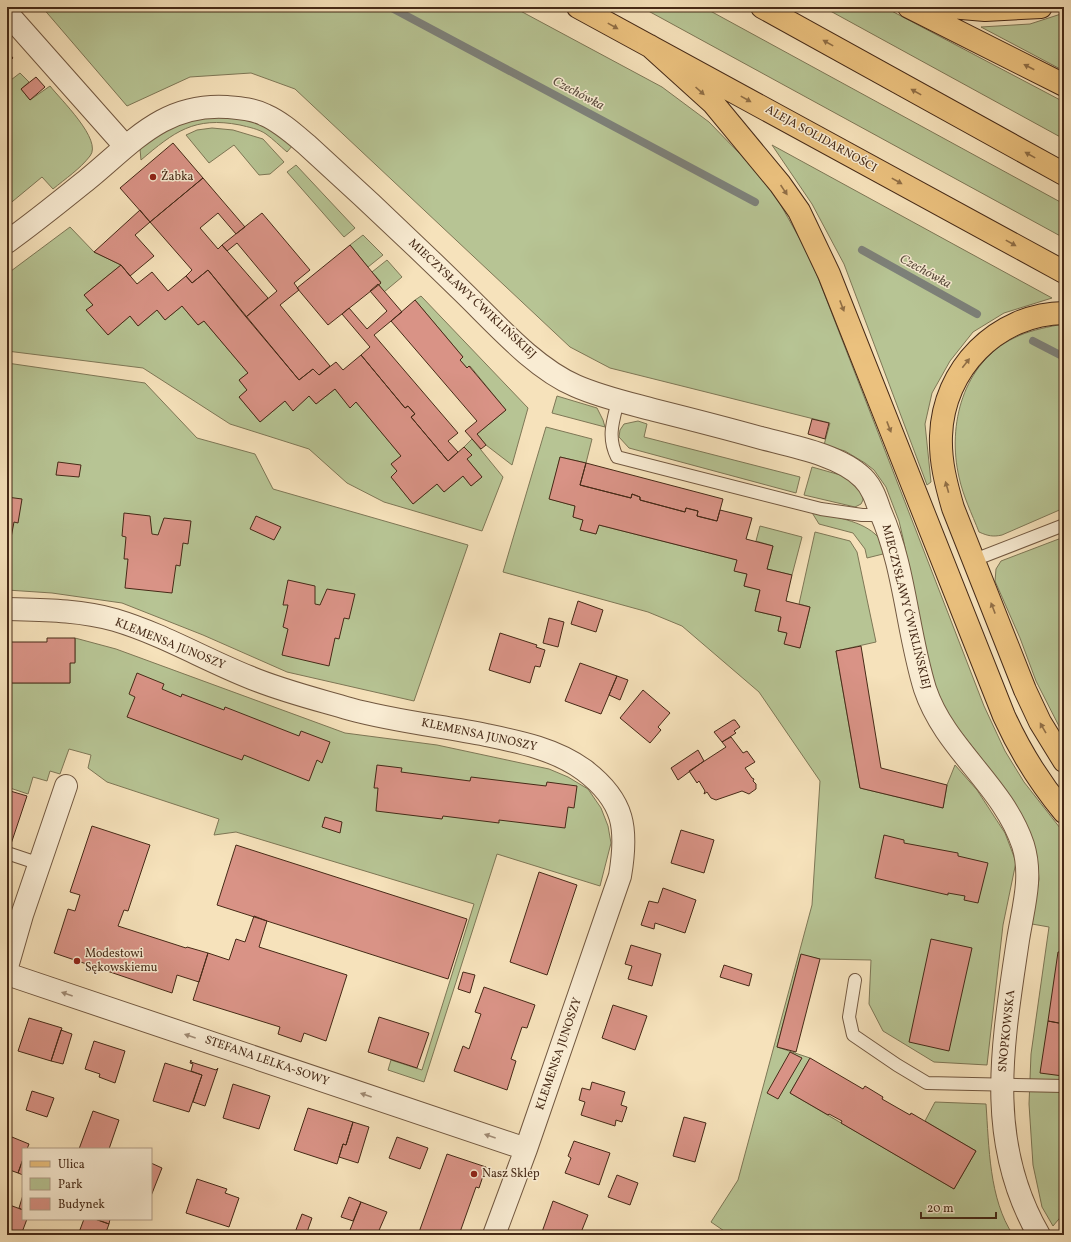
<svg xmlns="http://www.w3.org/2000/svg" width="1071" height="1242" font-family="Vollkorn,serif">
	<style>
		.green { fill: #b7c494; stroke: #7e7756 }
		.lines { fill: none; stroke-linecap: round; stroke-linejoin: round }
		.stream { stroke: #7d817a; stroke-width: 8 }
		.building { fill: #d99386; stroke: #462a17 }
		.lane-casing { stroke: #725840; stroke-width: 14 }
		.street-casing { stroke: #725840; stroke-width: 24 }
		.primary-casing { stroke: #462a17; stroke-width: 24 }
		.lane { stroke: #f9ecd3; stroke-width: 12 }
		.street { stroke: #f9ecd3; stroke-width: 22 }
		.primary { stroke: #ebc17e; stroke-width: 22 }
		.oneway { fill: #906e45 }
		.oneway2 { fill: #a08b75 }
		.poi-dot { fill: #8f2418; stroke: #f9ecd3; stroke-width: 1.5 }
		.labels { text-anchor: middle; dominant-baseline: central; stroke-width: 3; stroke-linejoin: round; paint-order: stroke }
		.street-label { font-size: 12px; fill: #462a17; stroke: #f9ecd3 }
		.poi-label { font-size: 12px; fill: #462a17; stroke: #f9ecd3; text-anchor: start }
		.water-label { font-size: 13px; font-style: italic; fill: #5d4e40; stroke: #f9ecd3 }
	</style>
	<rect width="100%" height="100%" fill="#f6e2bb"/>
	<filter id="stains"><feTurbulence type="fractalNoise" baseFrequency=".005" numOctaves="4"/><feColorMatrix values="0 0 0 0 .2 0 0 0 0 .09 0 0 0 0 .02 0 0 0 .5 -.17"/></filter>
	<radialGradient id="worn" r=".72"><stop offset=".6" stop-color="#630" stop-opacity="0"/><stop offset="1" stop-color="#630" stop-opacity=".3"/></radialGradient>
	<!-- green -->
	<path class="green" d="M42,7h471l149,80 47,35 32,33 33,38 36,64 174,449 21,45 19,31 40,51v380l-11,13 -11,-19 -9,-42 -4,-61 2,-50 18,-127 -17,-3 7,-45 -2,-20 -37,-77 -53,-68 -16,-38 -28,-138 -4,-17 -13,-34 -12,-17 -9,-7 -20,-12 -21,-6 6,-22 -220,-55 -40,-21 -275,-258 -44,-16 -61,4 -63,29z
		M641,7h62l361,197v34z
		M823,7h61l180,95v37z
		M1064,13v58l-83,-44 49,-3z
		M20,73l9,9 -8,7 9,11 20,-14c10,13 53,54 40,70 -10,13 -25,23 -37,33l-11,-12 -35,29v-123z
		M216,115l41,7 17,7 19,16 -6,7c-7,-6 -14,-13 -21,-18 -7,-5 -18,-7 -26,-9 -46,-9 -66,7 -99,35l-1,-11 22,-18 19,-11z
		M212,128l21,2 30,9 21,23 -14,12 -11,1 -25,-30 -25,18 -23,-28 11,-5z
		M772,145l280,153 -48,15 -31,19 -23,29 -18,32 -7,31 6,58 -4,3 -83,-221 -32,-60z
		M296,165l59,63 -11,9 -57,-65z
		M70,227l24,25 27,13 -37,30 9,10 -6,5 21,25 22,-19 8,10 19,-16 8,10 17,-14 16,19 6,-4 44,52 -9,7 8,10 -8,7 21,25 25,-21 8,9 16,-14 7,8 19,-15 15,18 6,-5 45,54 -10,8 6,7 -6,6 22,27 24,-20 7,8 19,-16 8,10 11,-9 -15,-18 4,-4 -7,-8 8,-8 31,38 -21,54 -98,-29 -37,-19 -38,-34 -79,-25 -87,-56 -136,-17v-77z
		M363,235l20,20 -15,12 -18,-22z
		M387,260l15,17 -18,15 -6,-8 3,-2 -9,-10z
		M421,296l107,112 -16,57 -26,-20 -9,-11 29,-24 -36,-44 -3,2 -7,-8 3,-3 -48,-57z
		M1058,325h6v183l-62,27c-9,2 -14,1 -23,-3 -7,-18 -16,-36 -20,-55 -12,-52 4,-114 55,-139 14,-7 29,-10 44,-13z
		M7,363l138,20 52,55 58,16 18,35 195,56 -54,156 -127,-29 -84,-37 -81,-32 -70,-10 -45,-3z
		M557,396l40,12 6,12 2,7 -53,-14z
		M638,421l9,3 -3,13 156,40 -4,16 -167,-45 -10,-11 1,-7 4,-6z
		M546,427l46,12 -6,24 -26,-6 -10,42 25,7 -2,11 10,3 -2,10 15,4 3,-9 138,35 -2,11 12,3 -3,12 16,4 -5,21 26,6 -3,14 9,2 -2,11 15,4 10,-41 -11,-3 16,-72 35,9 7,11 19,90 -40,9 24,137 83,20 4,-23 8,-20 22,25 28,43 11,29 -13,63 -16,140 -53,-3 -51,-31 -14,-27 2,-44 -51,-1 -19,-4 -24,92 33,11 -20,35 164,96 22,-38 -51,-30 10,-19 51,2c3,42 3,95 27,131h-283l-19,-13 27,-42 74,-275 8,-124 -61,-89 -77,-66 -34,-14 -145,-40z
		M812,467l32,9 19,18v6l-2,4 -6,3 -51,-12z
		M811,511c21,6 52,9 67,26 3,3 4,9 6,14l-1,3 -16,4 -2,-9 -12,-16 -34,-9z
		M760,526l42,11 -10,38 -25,-6 6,-23 -17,-5z
		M1064,537v199l-28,-55 -16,-43 -25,-57 1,-12 5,-8z
		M75,638l41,11 229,84 92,12 112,24 19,8 20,12 13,19 7,18 3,17 -11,43 -103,-32 -73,228 -36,-12 3,-10 31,10 52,-166 -238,-72 -22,3 5,-16 -112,-37 -19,-14 3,-13 -22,-6 -9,25 -10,-3 -3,10 -14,-4 -5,17 -21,-7v-104h63v-20l5,-1z"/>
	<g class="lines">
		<!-- stream -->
		<path class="stream" d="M390,7l365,195
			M862,250l115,64
			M1033,341l31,16"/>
	</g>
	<!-- building -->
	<path class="building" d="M7,51l6,7 -6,5z
		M36,77l9,10 -15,13 -9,-11z
		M173,143l30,35 -53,44 -30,-34z
		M203,178l42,49 -9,7 -18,-21 -18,15 18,21 4,-4 46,53 -22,19 -38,-47 -16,13 -6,-7 6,-6 -42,-48z
		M140,210l10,12 -15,13 19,21 -24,20 -9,-11 -27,-13z
		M262,213l48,57 -16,13 5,7 -19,15 50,61 -11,9 -6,-6 -14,11 -53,-63 31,-26 -40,-48 -10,8 -5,-6z
		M350,245l31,38 -53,42 -31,-37z
		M121,265l16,19 15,-12 16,19 18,-15 6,7 16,-13 91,110 14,-11 6,6 17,-13 7,8 18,-15 44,53 3,-2 7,8 -4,3 37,44 16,-14 8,8 -5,4 15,18 -11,9 -8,-10 -19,16 -7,-8 -24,20 -22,-27 6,-6 -6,-7 10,-8 -45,-54 -6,6 -15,-19 -19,15 -7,-8 -16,15 -8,-10 -25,21 -21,-25 8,-7 -8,-10 9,-7 -44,-52 -6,4 -16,-19 -17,14 -8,-10 -19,16 -8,-10 -22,19 -22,-25 7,-5 -9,-10z
		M378,284l24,28 -28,23 84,98 -10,8 10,11 -10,9 -37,-44 4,-3 -7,-8 -3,2 -44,-53 9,-8 -28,-33 7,-6 18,21 20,-18 -17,-20z
		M415,300l48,57 -3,3 7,8 2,-2 37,44 -29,24 9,11 -5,4 -16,-18 12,-10 -86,-100z
		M812,419l17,4 -4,16 -17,-5z
		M560,457l26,6 -6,22 51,13 1,-4 8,3v3l45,12 1,-4 12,3 -1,5 20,5 3,-11 32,8 -6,21 27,7 -6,23 25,6 -6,26 24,6 -10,41 -16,-4 3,-11 -9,-2 3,-14 -26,-6 5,-21 -16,-4 3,-12 -13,-3 3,-11 -138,-35 -3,9 -16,-4 3,-10 -10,-3 2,-11 -26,-7z
		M58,462l23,3 -2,12 -23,-2z
		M586,463l137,36 -6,22 -20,-5 1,-5 -12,-3 -1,4 -45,-12v-3l-8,-3 -1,4 -51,-13z
		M7,497l15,2 -4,24 -4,-1 -4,21h-3z
		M124,513l26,3 2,18 6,1 6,-17 27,3 -3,23 -5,-1 -3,23 -4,-1 -4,28 -47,-5 3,-29h-4l2,-22 -4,-1z
		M256,516l25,11 -7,13 -24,-11z
		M288,580l27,6v18l5,1 7,-16 28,5 -6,25 -5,-1 -5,21 -4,-1 -6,28 -47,-11 6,-26 -5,-2 5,-22h-5z
		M578,601l25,9 -7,22 -25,-8z
		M549,618l15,4 -6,25 -15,-4z
		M500,633l37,12 -1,2 9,3 -5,17 -5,-1 -5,17 -41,-13z
		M47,638h28v25h-5v20h-63v-41h40z
		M861,646l20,122 66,17 -4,23 -83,-20 -24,-137z
		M580,663l37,13 -16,38 -36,-13z
		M137,673l27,11 -2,5 19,8 1,-3 42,16 1,-3 74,29 2,-5 29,11 -8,21 -5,-3 -8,21 -65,-26 -2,5 -115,-43 8,-20 -6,-3z
		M617,676l11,4 -8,20 -11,-5z
		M643,690l27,23 -12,14 3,3 -11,13 -30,-25z
		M733,720h2l5,7 -6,4 2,2 -14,9 -8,-10z
		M731,737l12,16 4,-2 8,11 -10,6 7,10 2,1 -1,2 3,3v5l-7,5 -7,-3 -26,9 -5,-2 -4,-6 -3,2 1,-3 -6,-10 -2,2 -8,-12 37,-24 -4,-5z
		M698,750l6,11 -26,19 -7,-12z
		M377,765l25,3 -1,4 69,9 1,-4 75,9 1,-4 30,4 -3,22 -6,-1 -3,21 -66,-8v3l-56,-7 -1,3 -66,-8 2,-23h-4z
		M7,790l20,6 -16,48 -4,-1z
		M325,817l17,5 -2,11 -18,-6z
		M92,826l58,19 -22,66 -4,-1 -6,16 68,22 1,-1 21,6 -9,29 -22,-7 -5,18 -118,-40 14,-44 7,2 5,-16 -10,-3z
		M681,830l33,10 -10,33 -33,-10z
		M884,835l20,5v3l54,10v3l30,7 -10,40 -14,-3 1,-4 -17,-3v2l-73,-17z
		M236,845l231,74 -19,60 -231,-74z
		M539,872l38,13 -30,90 -37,-13z
		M663,888l33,12 -11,33 -30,-10 -1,6 -13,-4 8,-24 9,2z
		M254,916l13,5 -8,26 88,28 -21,66 -22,-8 -3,9 -23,-8 2,-7 -87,-27 15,-47 21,7 7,-21 9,3z
		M931,939l41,9 -23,103 -40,-9z
		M631,945l30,9 -9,32 -24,-7 4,-13 -7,-2z
		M1058,952h6v72l-16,-3z
		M801,954l19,5 -24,93 -19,-5z
		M724,965l28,9 -3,12 -29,-9z
		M463,972l12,3 -5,18 -12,-4z
		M484,987l51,18 -8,23 -5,-1 -11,32 5,2 -9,29 -53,-19 9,-25 6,3 12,-35 -6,-2z
		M613,1005l34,11 -12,34 -33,-12z
		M379,1017l50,16 -12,35 -49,-16z
		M29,1018l33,10 -11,33 -33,-10z
		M1048,1021l16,3 -1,52 -23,-3z
		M61,1030l11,4 -9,30 -12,-3z
		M94,1041l31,10 -10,32 -16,-6 1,-3 -15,-5z
		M790,1052l12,6 -24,41 -11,-6z
		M810,1058l53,31 2,-3 18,11 -1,2 28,16 1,-2 65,38 -22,38 -113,-66 1,-2 -13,-7 -1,1 -38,-22z
		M191,1060v2l25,8 2,-2 -13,38 -12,-4 9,-27 -11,-4 2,-7 -3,-1z
		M165,1063l37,12 -13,37 -36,-11z
		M592,1082l33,10 -4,13 6,2 -5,15 -6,-2 -1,6 -34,-11 4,-13 -6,-2 3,-12 8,2z
		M233,1084l37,12 -11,33 -36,-11z
		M32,1091l22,7 -7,19 -21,-7z
		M308,1108l45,14 -7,23 -3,-1 -6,20 -43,-14z
		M93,1111l26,9 -10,29h-30z
		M684,1117l22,6 -11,39 -22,-6z
		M353,1122l16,5 -11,36 -19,-6 4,-13 3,1z
		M7,1135l22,9 -2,5h-4v10l-5,14 -11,-4z
		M397,1137l31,11 -8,21 -31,-11z
		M574,1141l36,12 -11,32 -34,-12 6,-15 -3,-2z
		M447,1154l39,13 -7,21 -3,-1 -17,48h-41z
		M23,1159v16l-5,-2z
		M151,1163l11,5 -11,28z
		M617,1175l21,8 -8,22 -22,-8z
		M197,1179l30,10 -2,4 14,5 -10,29 -43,-14z
		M23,1195v15l-4,-2z
		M349,1197l12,5 -8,19 -12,-4z
		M553,1201l35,14 -8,20h-29l-9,-3z
		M361,1202l26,10 -10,23h-29z
		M7,1204l16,6v9h4l-6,16h-14z
		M302,1214l10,4 -6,17h-12z
		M84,1219h11l14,5 -4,11h-27z
		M95,1219h15l-1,5z"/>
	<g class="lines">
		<defs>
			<path id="lane" d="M618,401c-5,20 -11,36 -1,56l204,52 41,6h21
				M974,560l90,-35
				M7,853l33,11
				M855,980l-6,37 4,18 44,30 30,18 137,3"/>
			<path id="street" d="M7,13l118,133
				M7,242c28,-20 55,-42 81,-63 45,-37 76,-76 139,-72 12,1 27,2 38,8 16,7 29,19 42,30 53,48 105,97 156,147 33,32 71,76 113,94 25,11 52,17 78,24 36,9 71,18 107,28 31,8 79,17 102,40 9,9 13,21 17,33 25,56 27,120 45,178 20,60 78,96 98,156 10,32 0,63 -5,95 -15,102 -34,200 21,295
				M7,609c36,1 73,1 108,11 47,14 89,39 134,57 33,14 67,22 101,32 43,12 91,17 136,26 34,7 69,14 98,35 41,31 44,59 36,106l-94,273 -32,86
				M7,967l15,-52 44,-129
				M7,974l519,175"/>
			<path id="primary" d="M578,7l486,265
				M762,7l302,167
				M909,7l155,78
				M950,7l35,3 56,-3
				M650,46l63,57 67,81 19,27 30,63 175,442c16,35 35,66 60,96
				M1064,313c-67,1 -121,56 -123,123 -1,25 5,48 12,72l72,182 15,32 24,39"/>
		</defs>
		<!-- lane casing -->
		<use href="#lane" class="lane-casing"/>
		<!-- street casing -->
		<use href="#street" class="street-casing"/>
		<!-- primary casing -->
		<use href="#primary" class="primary-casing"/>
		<!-- lane -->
		<use href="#lane" class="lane"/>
		<!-- street -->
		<use href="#street" class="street"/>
		<!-- primary -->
		<use href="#primary" class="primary"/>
	</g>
	<!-- one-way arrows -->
	<defs><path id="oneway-solid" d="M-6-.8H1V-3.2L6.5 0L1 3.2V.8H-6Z"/></defs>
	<g class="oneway">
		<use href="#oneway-solid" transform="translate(613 26) rotate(29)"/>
		<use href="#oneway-solid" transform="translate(828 43) rotate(-151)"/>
		<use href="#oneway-solid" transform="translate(1029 67) rotate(-153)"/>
		<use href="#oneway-solid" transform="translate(700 91) rotate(42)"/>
		<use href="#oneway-solid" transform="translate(916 92) rotate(-151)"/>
		<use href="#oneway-solid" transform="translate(746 99) rotate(29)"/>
		<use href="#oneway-solid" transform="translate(1030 155) rotate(-151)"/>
		<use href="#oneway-solid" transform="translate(897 181) rotate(29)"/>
		<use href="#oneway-solid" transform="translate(784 190) rotate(56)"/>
		<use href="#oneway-solid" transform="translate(1011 243) rotate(29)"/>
		<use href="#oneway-solid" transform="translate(842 306) rotate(69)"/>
		<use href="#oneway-solid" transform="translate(966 363) rotate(-52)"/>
		<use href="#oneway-solid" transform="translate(889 427) rotate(69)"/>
		<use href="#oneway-solid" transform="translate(947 487) rotate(-106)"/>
		<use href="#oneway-solid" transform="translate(993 608) rotate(-111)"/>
		<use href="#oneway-solid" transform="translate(1043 728) rotate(-120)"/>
	</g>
	<g class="oneway2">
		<use href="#oneway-solid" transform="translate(67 994) rotate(-161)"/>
		<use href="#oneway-solid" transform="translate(190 1036) rotate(-161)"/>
		<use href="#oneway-solid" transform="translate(366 1095) rotate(-161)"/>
		<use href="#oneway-solid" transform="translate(490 1136) rotate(-161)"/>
	</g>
	<!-- markers -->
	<g class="poi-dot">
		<circle cx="153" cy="177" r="4"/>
		<circle cx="77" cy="961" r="4"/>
		<circle cx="474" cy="1174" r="4"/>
	</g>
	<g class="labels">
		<!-- street labels -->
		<g class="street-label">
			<text transform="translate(821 139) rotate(29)">ALEJA SOLIDARNOŚCI</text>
			<text transform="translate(472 299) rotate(43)">MIECZYSŁAWY ĆWIKLIŃSKIEJ</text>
			<text transform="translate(906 607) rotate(76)">MIECZYSŁAWY ĆWIKLIŃSKIEJ</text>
			<text transform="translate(170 644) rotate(22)">KLEMENSA JUNOSZY</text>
			<text transform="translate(479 735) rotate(12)">KLEMENSA JUNOSZY</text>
			<text transform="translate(1007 1031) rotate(-84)">SNOPKOWSKA</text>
			<text transform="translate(559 1054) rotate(-71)">KLEMENSA JUNOSZY</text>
			<text transform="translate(267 1061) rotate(19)">STEFANA LELKA-SOWY</text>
		</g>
		<!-- poi labels -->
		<g class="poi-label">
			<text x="161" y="177">Żabka</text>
			<text x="85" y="954">Modestowi<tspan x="85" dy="14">Sękowskiemu</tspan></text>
			<text x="482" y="1174">Nasz Sklep</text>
		</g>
		<!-- water labels -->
		<g class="water-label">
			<text transform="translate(578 94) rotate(28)">Czechówka</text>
			<text transform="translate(925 272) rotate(29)">Czechówka</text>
		</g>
	</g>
	<!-- margin -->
	<rect width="1071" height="1242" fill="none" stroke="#f6e2bb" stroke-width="24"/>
	<rect x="8" y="8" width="1055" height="1226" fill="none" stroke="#462a17" stroke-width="2"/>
	<rect x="12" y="12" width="1047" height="1218" fill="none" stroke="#462a17"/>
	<!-- legend -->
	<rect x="22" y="1148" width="130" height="72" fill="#f9ecd3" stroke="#b19e88"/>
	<rect x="30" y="1161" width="20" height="6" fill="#ebc17e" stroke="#b19e88"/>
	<text x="58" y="1168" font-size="12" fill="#462a17">Ulica</text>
	<rect x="30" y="1178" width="20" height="12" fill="#b7c494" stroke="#b19e88"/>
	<text x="58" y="1188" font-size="12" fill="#462a17">Park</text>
	<rect x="30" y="1198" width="20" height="12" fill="#d99386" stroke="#b19e88"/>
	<text x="58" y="1208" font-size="12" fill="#462a17">Budynek</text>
	<!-- scale -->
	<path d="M921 1212v6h75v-6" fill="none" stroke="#462a17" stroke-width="2"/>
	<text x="927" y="1212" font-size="12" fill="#462a17" stroke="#f9ecd3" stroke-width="3" paint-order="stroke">20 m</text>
	<rect width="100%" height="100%" filter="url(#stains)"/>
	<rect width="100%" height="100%" fill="url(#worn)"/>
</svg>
